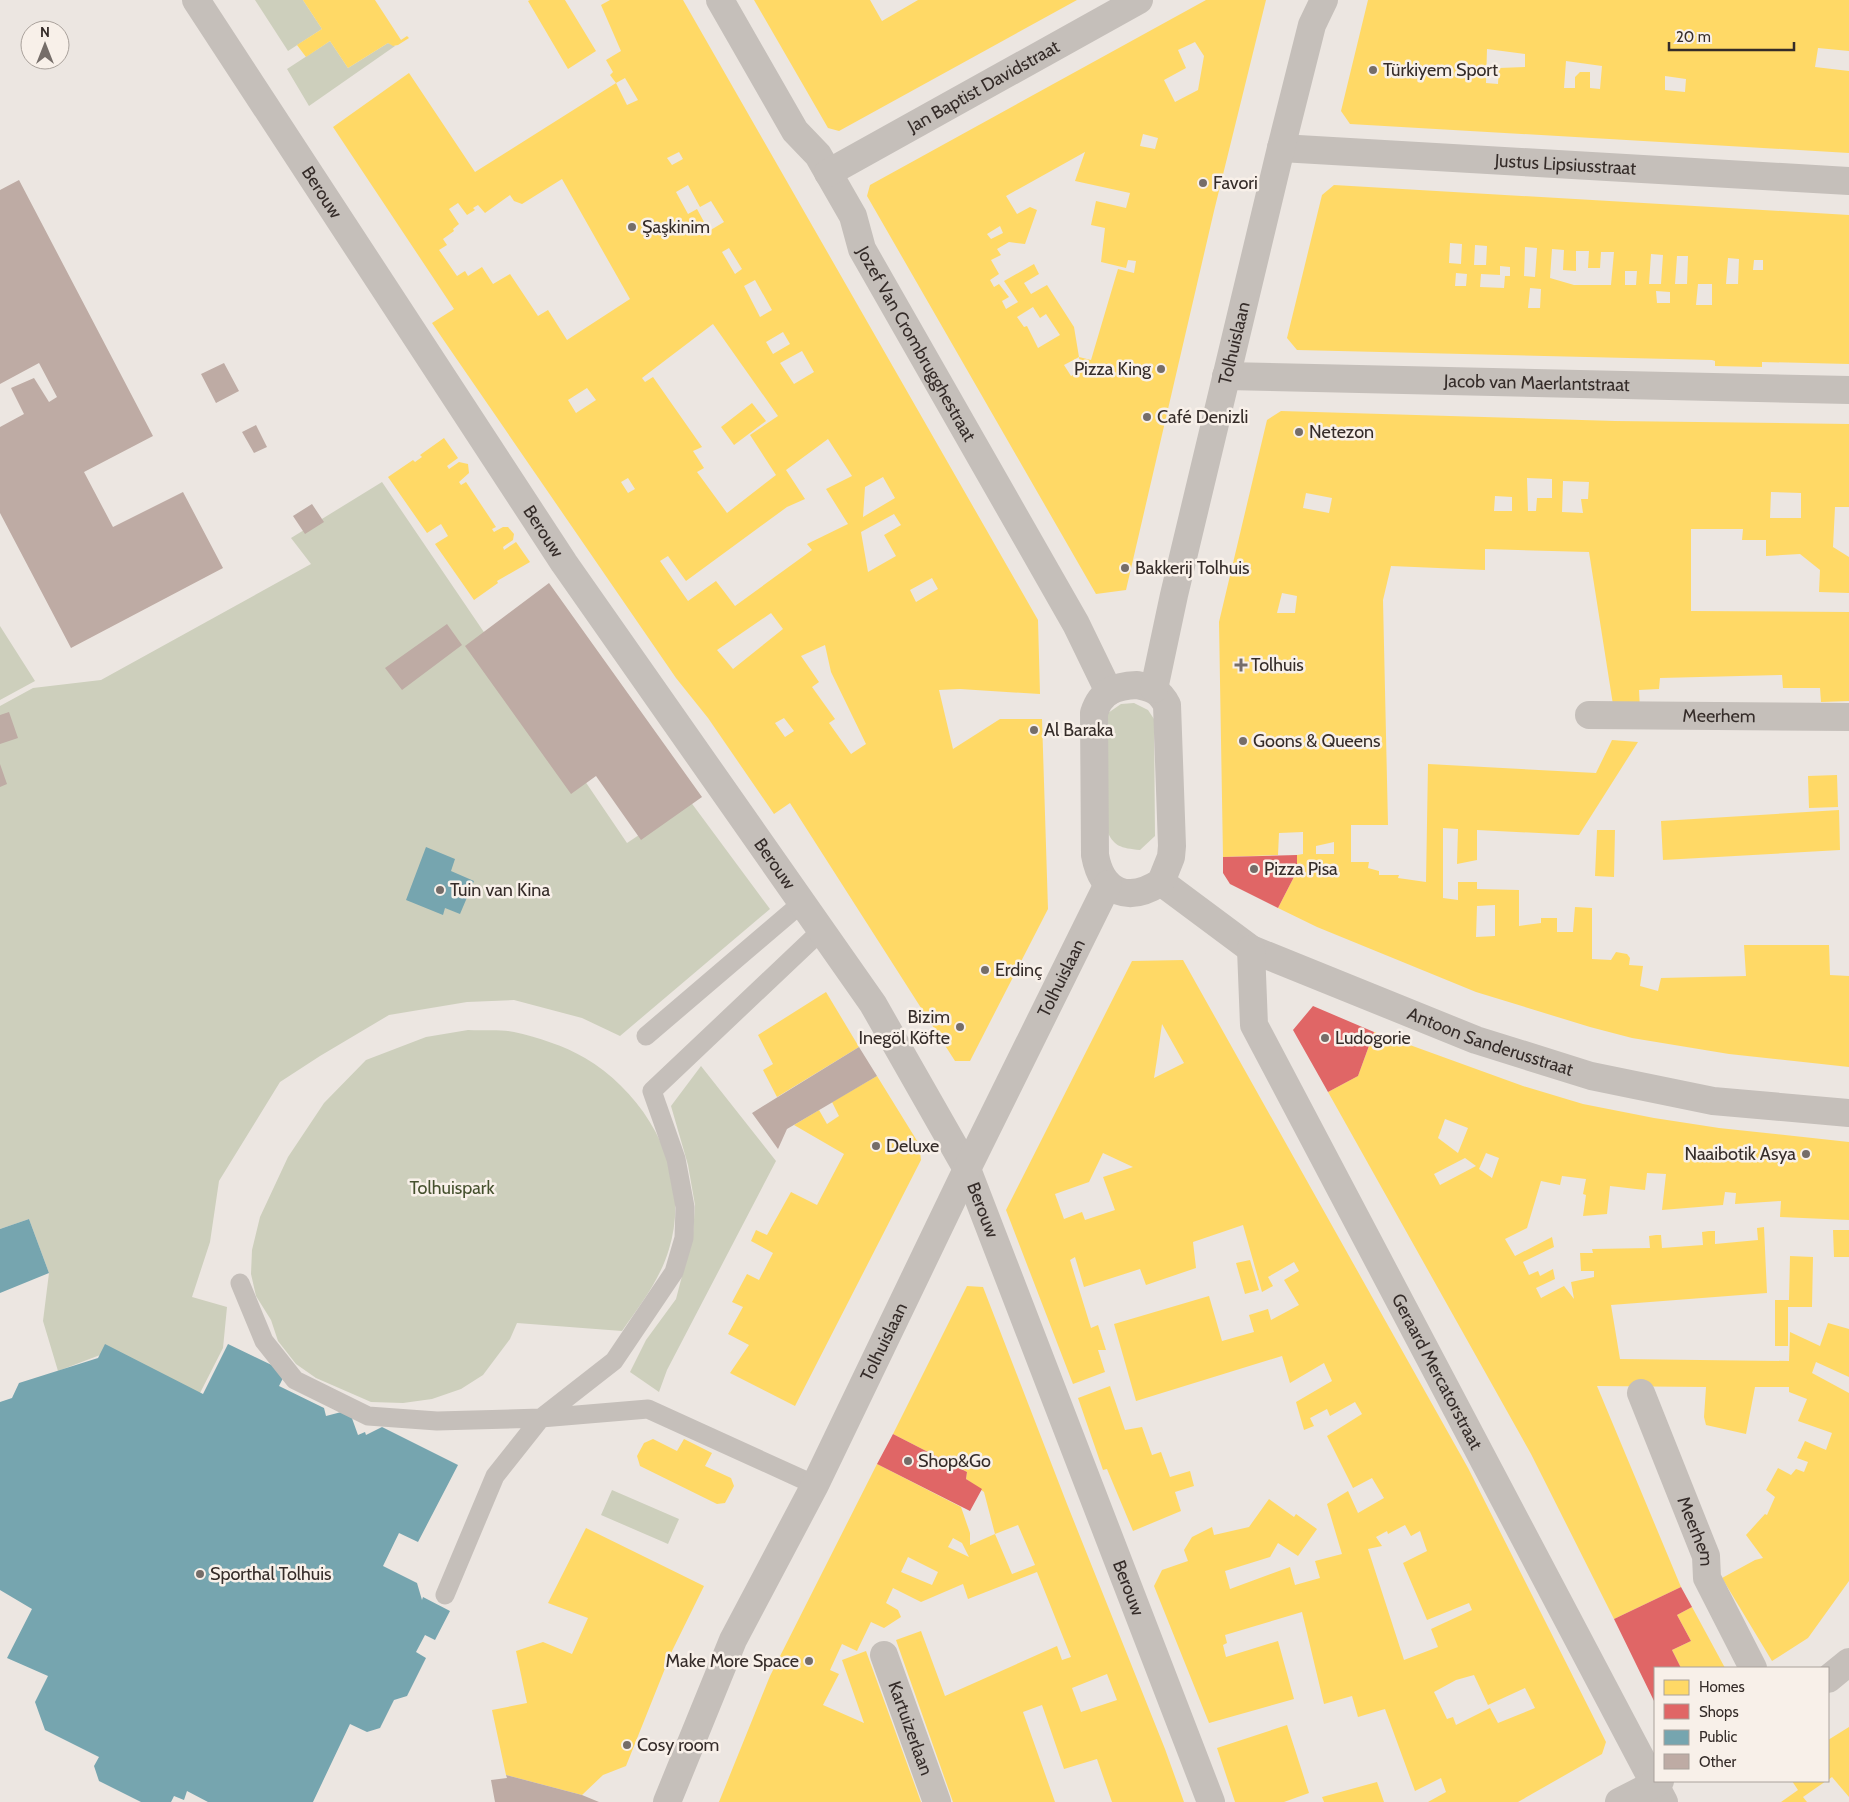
<svg xmlns="http://www.w3.org/2000/svg" width="1849" height="1802" font-family="Cabin,sans-serif">
	<style>
		.green { fill: #cdcfbc }
		.homes { fill: #ffd966; fill-rule: evenodd }
		.shops { fill: #e06666 }
		.public { fill: #76a5af }
		.building { fill: #beaba4 }
		.lines { fill: none; stroke-linecap: round; stroke-linejoin: round }
		.service { stroke: #c5bfba; stroke-width: 19 }
		.minor { stroke: #c5bfba; stroke-width: 28 }
		.tertiary { stroke: #c5bfba; stroke-width: 28 }
		.poi-dot { fill: #756d69; stroke: #f8f0e9; stroke-width: 2 }
		.labels { text-anchor: middle; dominant-baseline: central; stroke-width: 5; stroke-linejoin: round; paint-order: stroke }
		.poi-label { font-size: 18px; fill: #352c29; stroke: #f8f0e9; text-anchor: start }
		.street-label { font-size: 18px; fill: #352c29; stroke: #f8f0e9 }
		.park-label { font-size: 18px; fill: #46512f; stroke: #f8f0e9 }
	</style>
	<rect width="100%" height="100%" fill="#ece6e1"/>
	<!-- green -->
	<path class="green" d="M255,0h48l19,29 -34,22z
		M330,41l18,27 40,-25 7,3 -86,60 -22,-37z
		M382,482l245,361 63,-42 80,108 -150,127 -38,-18 -68,-18 -47,2 -78,13 -69,41 -40,26 -61,99 -9,61 -18,55 35,10 -4,41 -24,47 -91,-43 -50,19 -15,-50 6,-48 -20,-54 -29,10v-523l33,-18 68,-8 210,-116 -20,-26z
		M0,626l35,55 -35,19z
		M1134,703l14,7 6,9 1,117 -15,14c-19,-2 -27,-3 -34,-22l2,-115 13,-9z
		M468,1030c15,1 32,-1 46,2 23,5 51,14 71,26 64,38 107,117 84,191 -9,31 -29,56 -47,82l-105,-8 -7,16 -27,36 -22,14 -29,10 -29,4 -32,-1 -55,-24 -20,-14 -18,-23 -7,-21 -15,-24 -5,-22 1,-24 8,-33 28,-60 36,-54 42,-43 60,-23z
		M701,1066l75,95 -109,209 -8,22 -29,-20 16,-32 30,-41 17,-65 2,-29 -7,-40 -17,-59z
		M612,1490l67,29 -11,25 -67,-29z"/>
	<!-- homes -->
	<path class="homes" d="M303,0h72l26,40 6,-4 2,2 -11,7 -5,1 -5,-3 -40,25 -18,-27 -24,16 -9,-12 25,-16z
		M530,0h35l31,51 -28,18 -40,-68z
		M610,0h73l355,620 2,74 -80,-5 -21,1 14,59 47,-30h42l6,190 -78,152h-15l-165,-258 -16,11 -66,-96 -32,-40 -229,-333 -15,-22 22,-14 -121,-182 76,-54 66,99 141,-89 11,22 11,-5 -13,-22 -9,5 -6,-8 3,-3 -7,-12 15,-9 -20,-46zM679,152l4,7 -11,6 -5,-7zM562,179l68,120 -63,41 -19,-30 -10,6 -28,-42 -17,10 -11,-17 -14,9 -3,-5 -8,5 -18,-26 8,-5 -4,-6 11,-8 -1,-2 6,-5 -10,-15 9,-6 9,12 8,-5 -2,-2 5,-3 7,8 25,-18 4,6 8,3zM688,185l12,22 11,-6 13,21 -15,9 -12,-22 -9,5 -12,-22zM729,248l13,21 -7,5 -13,-22zM755,280l17,30 -12,7 -16,-31zM713,324l65,92 -28,19 26,40 -49,38 -30,-41 7,-4 -11,-17 9,-4 -49,-70 -8,5 -3,-4zM783,332l7,12 -17,10 -7,-12zM802,351l12,21 -20,12 -14,-21zM587,388l9,12 -20,13 -8,-13zM828,439l24,37 -26,13 22,35 -41,20 5,6 -77,56 -19,-25 -28,20 -28,-40 8,-5 18,25 101,-74 18,-8 -19,-29zM883,477l12,21 -32,19 2,-30zM628,478l7,11 -7,4 -7,-11zM894,514l7,11 -17,10 12,21 -28,16 -7,-40zM932,578l6,11 -22,13 -6,-12zM771,613l12,16 -50,40 -16,-19zM825,645l6,27 35,72 -15,10 -22,-31 6,-4 -23,-32 7,-5 -18,-26zM784,718l10,13 -9,6 -10,-14z
		M754,0h116l12,21 36,-21h159l-238,131 -11,-3z
		M1206,0h60l-52,211 -88,379 -30,4 -229,-398 3,-11zM1195,42l9,14 -6,34 -23,12 -11,-22 22,-12 -8,-18zM1143,134l15,4 -3,11 -15,-3zM1085,152l-10,29 55,12 -4,15 -30,-7 -5,24 14,3 -4,34 25,6 2,-8 8,1 -2,12 -16,-4 -27,91 -12,-3 2,14 -10,5 -7,-11 15,-8 -5,-30 -27,-42 -16,9 -7,-11 15,-9 -5,-10 -30,17 14,21 -12,7 -4,-8 7,-4 -10,-13 -5,3 -4,-7 9,-6 -8,-14 10,-5 -4,-6 12,-7 16,2 12,-34 -7,-3 -13,7 -11,-18zM1000,226l3,7 -12,6 -4,-5zM1033,307l7,11 6,-4 14,21 -22,13 -11,-22 -3,1 -7,-10z
		M1368,0h481v51l-31,-3 -3,19 34,4v82l-499,-29 -9,-13zM1487,49l38,5v13l-26,1 -1,16 -12,-1zM1566,61l36,5 -2,23 -10,-1v-16h-10l-5,5v11h-11zM1665,76l21,3 -1,13 -20,-2z
		M1334,185l515,30v149l-87,-2v5l-47,-1v-5l-3,-1 -415,-10 -10,-12 35,-143zM1450,243l12,1 -1,20 -12,-1zM1475,245l12,1 -1,19h-12zM1525,247l12,1 -2,29 -11,-1zM1552,249l12,1 -1,20 13,1v-20h13l-1,17h12l1,-16h13l-3,33h-37l-24,-7zM1651,254l12,1 -2,29h-12zM1677,256h11l-1,28h-12zM1728,258l11,1 -1,25h-12zM1754,260h9v10h-10zM1500,266l10,1v9h-5l-1,12 -24,-1 1,-13 19,1zM1625,271h12l-1,14h-11zM1456,273l11,1 -1,12h-11zM1698,284h14v21h-16zM1530,288l11,1 -1,19h-12zM1656,291l14,1v11h-13z
		M752,403l14,18 -32,24 -13,-18z
		M1281,411l334,10 234,3v83h-14l-2,40 16,10v36l-30,-1 1,-22 -20,-16 -34,2v-16h-24l1,-11h-52v82l158,1v89l-28,1 -1,-14h-37l-1,-13 -122,3 -1,11 -20,1 1,20 -26,1 -25,-159 -104,-3v21l-94,-4 -8,34 5,225h-37v37h18l-1,6 11,3v4h20l-1,3 28,4 2,-118 168,9 16,-33 26,2 -59,93 -102,-5v30l-20,4 1,-35 -15,-1v70l15,2v-18h19v7l42,1v36l22,-3v-5h16v14h16l2,-25 17,1v51l19,1 5,-8 11,2 3,4 -1,7 14,1 -3,20 18,5 3,-13 85,-2 -2,-31h85l1,30 19,1v91l-120,-13 -97,-16 -42,-11 -114,-35 -159,-65 -39,-19 19,-37v-16l6,-1v-22l-24,1 -1,22 -55,2 -4,-235 48,-202zM1527,478l25,1v19h-15l-1,13h-8zM1563,481l26,1 -1,17h-7l2,14 -21,-1zM1771,492l30,1v25h-31zM1306,493l26,5 -3,15 -26,-5zM1495,496l17,1v14h-18zM1282,593l15,3 -2,17h-18zM1334,842v12h-18v-8zM1495,905v31l-19,1 1,-31z
		M444,438l14,20 -11,8 2,3 10,-7 9,2 1,9 -10,9 2,3 5,-3 30,45 -4,2 2,3 9,-5h5l6,7 -1,6 -10,7 1,3 12,-8 14,20 -33,19 1,2 -24,17 -39,-56 13,-8 -7,-12 -14,9 -39,-56 25,-17 2,2 7,-5 -2,-2z
		M1837,775l1,32 -29,1 -1,-32z
		M1839,810l1,40 -177,10 -2,-39z
		M1597,830h18l-1,47 -19,-1z
		M1183,960l285,508 138,274 -4,12 -84,48h-90l18,-10 -5,-14 -26,13 -30,-82 -27,8 -6,-21 -28,8 -22,-92 -77,23 2,8 -4,2 3,12 52,-16 16,58 -85,24 -55,-137 8,-16 26,-9 -4,-11 8,-13 20,-10 2,8 35,-8 20,-28 25,18 2,-3 21,15 -19,27 -20,-13 -8,14 -45,14 5,18 60,-22 5,18 25,-7 -5,-17 27,-7 -15,-50 21,-13 10,22 26,-15 -12,-20 -19,10 -26,-52 35,-22 -7,-12 -25,14 -3,-7 -17,9 4,8 -10,4 -8,-28 36,-21 -8,-18 -34,20 -8,-27 -146,45 -22,-77 95,-28 13,45 32,-9 -5,-17 19,-6 3,11 28,-15 -15,-25 15,-9 -5,-9 -26,15 5,9 -11,6 -19,-67 -50,17 3,26 -50,17 -6,-16 -56,18 -9,-30 -5,3 21,68 7,-3 8,25h-8l7,22 -32,12 -67,-174 126,-249zM1162,1024l22,39 -30,15 3,-19zM1103,1153l30,14 -30,10 12,33 -30,10 -3,-8 -18,7 -9,-25 34,-12zM1405,1525l6,11 9,-5 7,20 -24,12 24,57 42,-17 3,7 -41,19 7,18 -34,13 -36,-111 14,-3 -6,-9 11,-6 1,3zM1474,1675l14,30 37,-17 10,20 -37,15 -8,-15 -34,17 -3,-8 -6,2 -13,-27 22,-12z
		M826,992l33,55 -82,50 -14,-27 10,-6 -15,-29z
		M1374,1032l149,54 60,18 71,14 65,10 130,14v78l-69,-3 1,-16 -46,3 1,-11 -11,-1 -2,13 -61,5 4,-36 -19,-1 -2,17 -35,-4 -3,28 -24,2 3,-21 -3,-1 3,-15 -24,-3 -2,9 -19,-4 -14,47 -22,11 10,17 37,-19 2,10 -31,15 6,13 9,-4 2,5 13,-7 2,10 -19,9 5,10 23,-12 10,13 -3,-17 23,-5v-6h-13l-1,-18h13l-1,-4 58,-1 -1,-12 7,-1h5l1,13 41,-3 -1,-13 7,-1h6v13l43,-4 -1,-12 7,-1 3,66 -156,12 9,54 169,2 1,-29 30,14 8,-23 21,6v48l-33,-15 -4,11 37,20v188l-41,57 -36,23 -50,-83 33,-18 8,-2 -17,-23 19,-21 2,1 8,-18 -9,-7 12,-22 13,7 5,-6 8,3 4,-10 -11,-4 8,-17 21,9 6,-17 -34,-12 9,-22 -18,-7v-5h-34l-9,47 -40,-9 -2,-8 2,-30 -109,-1 84,201 -67,32 -83,-165 -203,-362 30,-16zM1445,1119l23,9 -10,25 -20,-15zM1486,1153l13,5 -7,20 -13,-9zM1465,1158l11,8 -36,19 -6,-11z
		M877,1076l42,68 2,16 -126,246 -65,-33 19,-28 -21,-11 15,-27 -11,-5 15,-28 12,6 14,-27 -22,-12 5,-11 11,5 24,-43 26,13 27,-51 -50,-29 25,-15 8,14 12,-8 -7,-14z
		M1833,1230h16v27h-15z
		M1790,1256l23,1 -1,50h-24v39h-13v-46h14z
		M1250,1260l9,30 -14,4 -9,-31z
		M967,1286l16,1 84,217 98,245 19,53h-72l-15,-43 -33,10 -22,-64 -19,7 32,90h-102l-57,-162 25,-9 24,65 112,-50 5,14 9,-3 -34,-85 -69,27 -5,-15 -42,18 -28,-14 -7,15 12,7 3,7 -17,11 -13,-6 -14,29 -15,-7 -12,26 9,4 -16,31 41,18 -22,-63 24,-9 55,151h-202l51,-126 107,-212 84,43 9,26v12l25,-11 17,40 23,-9 -17,-40 -23,9 -11,-42 -18,-13 1,-7 -74,-38zM953,1538l9,5 7,14 -21,-10zM908,1557l30,15 -6,13 -31,-13zM1107,1674l10,26 -36,12 -9,-24z
		M1110,1386l15,44 17,-3 10,28 9,-3 9,25 20,-6 4,15 -19,6 6,19 -48,20 -26,-62 -4,1 -25,-72z
		M653,1439l24,12 7,-12 28,14 -7,13 26,12 3,8 -9,17 -8,1 -77,-38 -3,-10 7,-13z
		M586,1528l118,58 -32,65 -46,115 -23,9 -21,20 -76,-20 -14,-65 35,-7 -11,-52 27,-9 29,12 16,-36 -40,-15z
		M1692,1607l33,61h-44l-9,-18 19,-9 -14,-26z
		M1287,1725l22,68 -25,9h-49l-18,-54z
		M1849,1727v70l-17,-20 -4,3v-40z
		M1792,1781h34l-23,16 4,5h-26l17,-12z
		M1377,1782l7,20h-60l-2,-5z"/>
	<!-- shops -->
	<path class="shops" d="M1297,855v16l-19,37 -48,-24 -7,-11v-16z
		M1313,1006l61,26 -16,44 -30,16 -35,-62z
		M893,1434l74,38 -1,7 16,10 -12,22 -93,-47z
		M1681,1587l11,20 -15,8 14,26 -19,9 9,18h-26v35l-41,-84z"/>
	<!-- public -->
	<path class="public" d="M426,847l29,12 -4,12 23,10 -14,33 -15,-6 -2,7 -37,-15z
		M29,1219l20,54 -49,20v-64z
		M105,1344l98,50 25,-50 58,28 -7,14 45,22 2,8 23,-6 9,25 7,-3 1,3 16,-8 76,38 -40,77 -19,-9 -16,33 34,17 5,17 1,-3 27,14 -15,29 -10,-5 -9,17 10,6 -19,38 -13,4 -14,28 -13,4 -17,-8 -37,78h-105l-21,-11 -3,9 -10,-4 -3,6h-30l-42,-21 -5,-15 5,-9 -54,-27 -10,-28 13,-26 -41,-18 25,-49 -32,-19v-188l12,-4 7,-15 79,-25z"/>
	<!-- building -->
	<path class="building" d="M19,180l134,256 -69,36 29,55 70,-35 40,76 -152,80 -71,-135v-86l24,-13 -13,-26 23,-10 15,24 8,-5 -18,-34 -39,21v-194z
		M224,363l15,28 -23,12 -15,-29z
		M256,425l11,22 -13,6 -12,-21z
		M312,504l12,18 -19,12 -12,-18z
		M549,583l153,214 -61,43 -45,-64 -25,18 -106,-148z
		M447,624l15,21 -60,45 -17,-22z
		M9,712l9,26 -18,6v-29z
		M0,764l7,20 -7,3z
		M859,1047l18,29 -90,53 -9,20 -26,-36z
		M506,1775l76,20 17,7h-104l-4,-22 16,-2z"/>
	<g class="lines">
		<!-- service -->
		<path class="service" d="M646,1036l157,-134
			M240,1283l24,58 31,39 73,36 69,5 104,-3 107,-9 167,76
			M445,1595l50,-119 46,-58 73,-57 60,-89 10,-34 1,-31 -9,-48 -24,-68 170,-161"/>
		<!-- minor -->
		<g class="minor">
			<path id="s1" d="M196,0l368,563 309,441 94,165 244,633"/>
			<path id="s2" d="M720,0l75,131 23,24 35,61 9,33 214,375 33,68"/>
			<path id="s3" d="M1281,148l568,33"/>
			<path id="s4" d="M828,173l311,-173"/>
			<path id="s5" d="M1226,376l623,14"/>
			<path id="s6" d="M1589,715l260,2"/>
			<path id="s7" d="M1161,882l90,67 225,91 115,36 122,25 136,12"/>
			<path id="s8" d="M1251,949l3,76 410,777"/>
			<path id="s9" d="M1641,1393l65,163 1,22 46,90"/>
			<path id="s10" d="M884,1655l53,147"/>
			<path d="M1828,1679l21,-17"/>
			<path d="M1619,1802l41,-21"/>
		</g>
		<!-- tertiary -->
		<g class="tertiary">
			<path d="M1137,685c15,3 23,6 30,20l5,141 -1,11 -10,25c-32,21 -59,12 -66,-27l-1,-142c7,-22 21,-27 43,-28z"/>
			<path id="s11" d="M1154,689l20,-94 107,-447 31,-123 12,-25"/>
			<path id="s12" d="M667,1802l66,-162 82,-155 152,-316 141,-285"/>
		</g>
	</g>
	<!-- markers -->
	<g class="poi-dot">
		<circle cx="1373" cy="70" r="5"/>
		<circle cx="1203" cy="183" r="5"/>
		<circle cx="632" cy="227" r="5"/>
		<circle cx="1161" cy="369" r="5"/>
		<circle cx="1147" cy="417" r="5"/>
		<circle cx="1299" cy="432" r="5"/>
		<circle cx="1125" cy="568" r="5"/>
		<path d="M1238.5 657.5h5v5h5v5h-5v5h-5v-5h-5v-5h5z"/>
		<circle cx="1034" cy="730" r="5"/>
		<circle cx="1243" cy="741" r="5"/>
		<circle cx="1254" cy="869" r="5"/>
		<circle cx="440" cy="890" r="5"/>
		<circle cx="985" cy="970" r="5"/>
		<circle cx="960" cy="1027" r="5"/>
		<circle cx="1325" cy="1038" r="5"/>
		<circle cx="876" cy="1146" r="5"/>
		<circle cx="1806" cy="1154" r="5"/>
		<circle cx="908" cy="1461" r="5"/>
		<circle cx="200" cy="1574" r="5"/>
		<circle cx="809" cy="1661" r="5"/>
		<circle cx="627" cy="1745" r="5"/>
	</g>
	<g class="labels">
		<!-- poi labels -->
		<g class="poi-label">
			<text x="1383" y="70">Türkiyem Sport</text>
			<text x="1213" y="183">Favori</text>
			<text x="642" y="227">Şaşkinim</text>
			<text x="1151" y="369" text-anchor="end">Pizza King</text>
			<text x="1157" y="417">Café Denizli</text>
			<text x="1309" y="432">Netezon</text>
			<text x="1135" y="568">Bakkerij Tolhuis</text>
			<text x="1251" y="665">Tolhuis</text>
			<text x="1044" y="730">Al Baraka</text>
			<text x="1253" y="741">Goons &amp; Queens</text>
			<text x="1264" y="869">Pizza Pisa</text>
			<text x="450" y="890">Tuin van Kina</text>
			<text x="995" y="970">Erdinç</text>
			<text x="950" y="1017" text-anchor="end">Bizim<tspan x="950" dy="21">Inegöl Köfte</tspan></text>
			<text x="1335" y="1038">Ludogorie</text>
			<text x="886" y="1146">Deluxe</text>
			<text x="1796" y="1154" text-anchor="end">Naaibotik Asya</text>
			<text x="918" y="1461">Shop&amp;Go</text>
			<text x="210" y="1574">Sporthal Tolhuis</text>
			<text x="799" y="1661" text-anchor="end">Make More Space</text>
			<text x="637" y="1745">Cosy room</text>
		</g>
		<!-- street labels -->
		<g class="street-label">
			<text stroke="none"><textPath href="#s4" startOffset="178">Jan Baptist Davidstraat</textPath></text>
			<text stroke="none"><textPath href="#s3" startOffset="285">Justus Lipsiusstraat</textPath></text>
			<text stroke="none"><textPath href="#s1" startOffset="230">Berouw</textPath></text>
			<text stroke="none"><textPath href="#s2" startOffset="398">Jozef Van Crombrugghestraat</textPath></text>
			<text stroke="none"><textPath href="#s11" startOffset="355">Tolhuislaan</textPath></text>
			<text stroke="none"><textPath href="#s5" startOffset="311">Jacob van Maerlantstraat</textPath></text>
			<text stroke="none"><textPath href="#s1" startOffset="635">Berouw</textPath></text>
			<text stroke="none"><textPath href="#s6" startOffset="130">Meerhem</textPath></text>
			<text stroke="none"><textPath href="#s1" startOffset="1040">Berouw</textPath></text>
			<text stroke="none"><textPath href="#s12" startOffset="914">Tolhuislaan</textPath></text>
			<text stroke="none"><textPath href="#s7" startOffset="369">Antoon Sanderusstraat</textPath></text>
			<text stroke="none"><textPath href="#s1" startOffset="1445">Berouw</textPath></text>
			<text stroke="none"><textPath href="#s12" startOffset="509">Tolhuislaan</textPath></text>
			<text stroke="none"><textPath href="#s8" startOffset="468">Geraard Mercatorstraat</textPath></text>
			<text stroke="none"><textPath href="#s9" startOffset="149">Meerhem</textPath></text>
			<text stroke="none"><textPath href="#s1" startOffset="1850">Berouw</textPath></text>
			<text stroke="none"><textPath href="#s10" startOffset="78">Kartuizerlaan</textPath></text>
		</g>
		<!-- park labels -->
		<g class="park-label">
			<text x="452" y="1188">Tolhuispark</text>
		</g>
	</g>
	<!-- legend -->
	<rect x="1654" y="1667" width="175" height="115" fill="#f8f0e9" stroke="#aaa29c"/>
	<rect x="1664" y="1680" width="25" height="15" fill="#ffd966" stroke="#aaa29c"/>
	<text x="1699" y="1692" font-size="15" fill="#352c29">Homes</text>
	<rect x="1664" y="1704" width="25" height="15" fill="#e06666" stroke="#aaa29c"/>
	<text x="1699" y="1717" font-size="15" fill="#352c29">Shops</text>
	<rect x="1664" y="1730" width="25" height="15" fill="#76a5af" stroke="#aaa29c"/>
	<text x="1699" y="1742" font-size="15" fill="#352c29">Public</text>
	<rect x="1664" y="1754" width="25" height="15" fill="#beaba4" stroke="#aaa29c"/>
	<text x="1699" y="1767" font-size="15" fill="#352c29">Other</text>
	<!-- north arrow -->
	<g transform="translate(45 45)"><circle r="24" fill="#f8f0e9" stroke="#aaa29c"/>
	<path d="M0-4L9 19L0 12L-9 19Z" fill="#756d69"/>
	<text y="-8" font-size="14" font-weight="bold" text-anchor="middle" fill="#352c29">N</text>
	</g>
	<!-- scale -->
	<path d="M1669 42v8h125v-8" fill="none" stroke="#352c29" stroke-width="2.5"/>
	<text x="1676" y="42" font-size="15" fill="#352c29" stroke="#f8f0e9" stroke-width="4" paint-order="stroke">20 m</text>
</svg>
